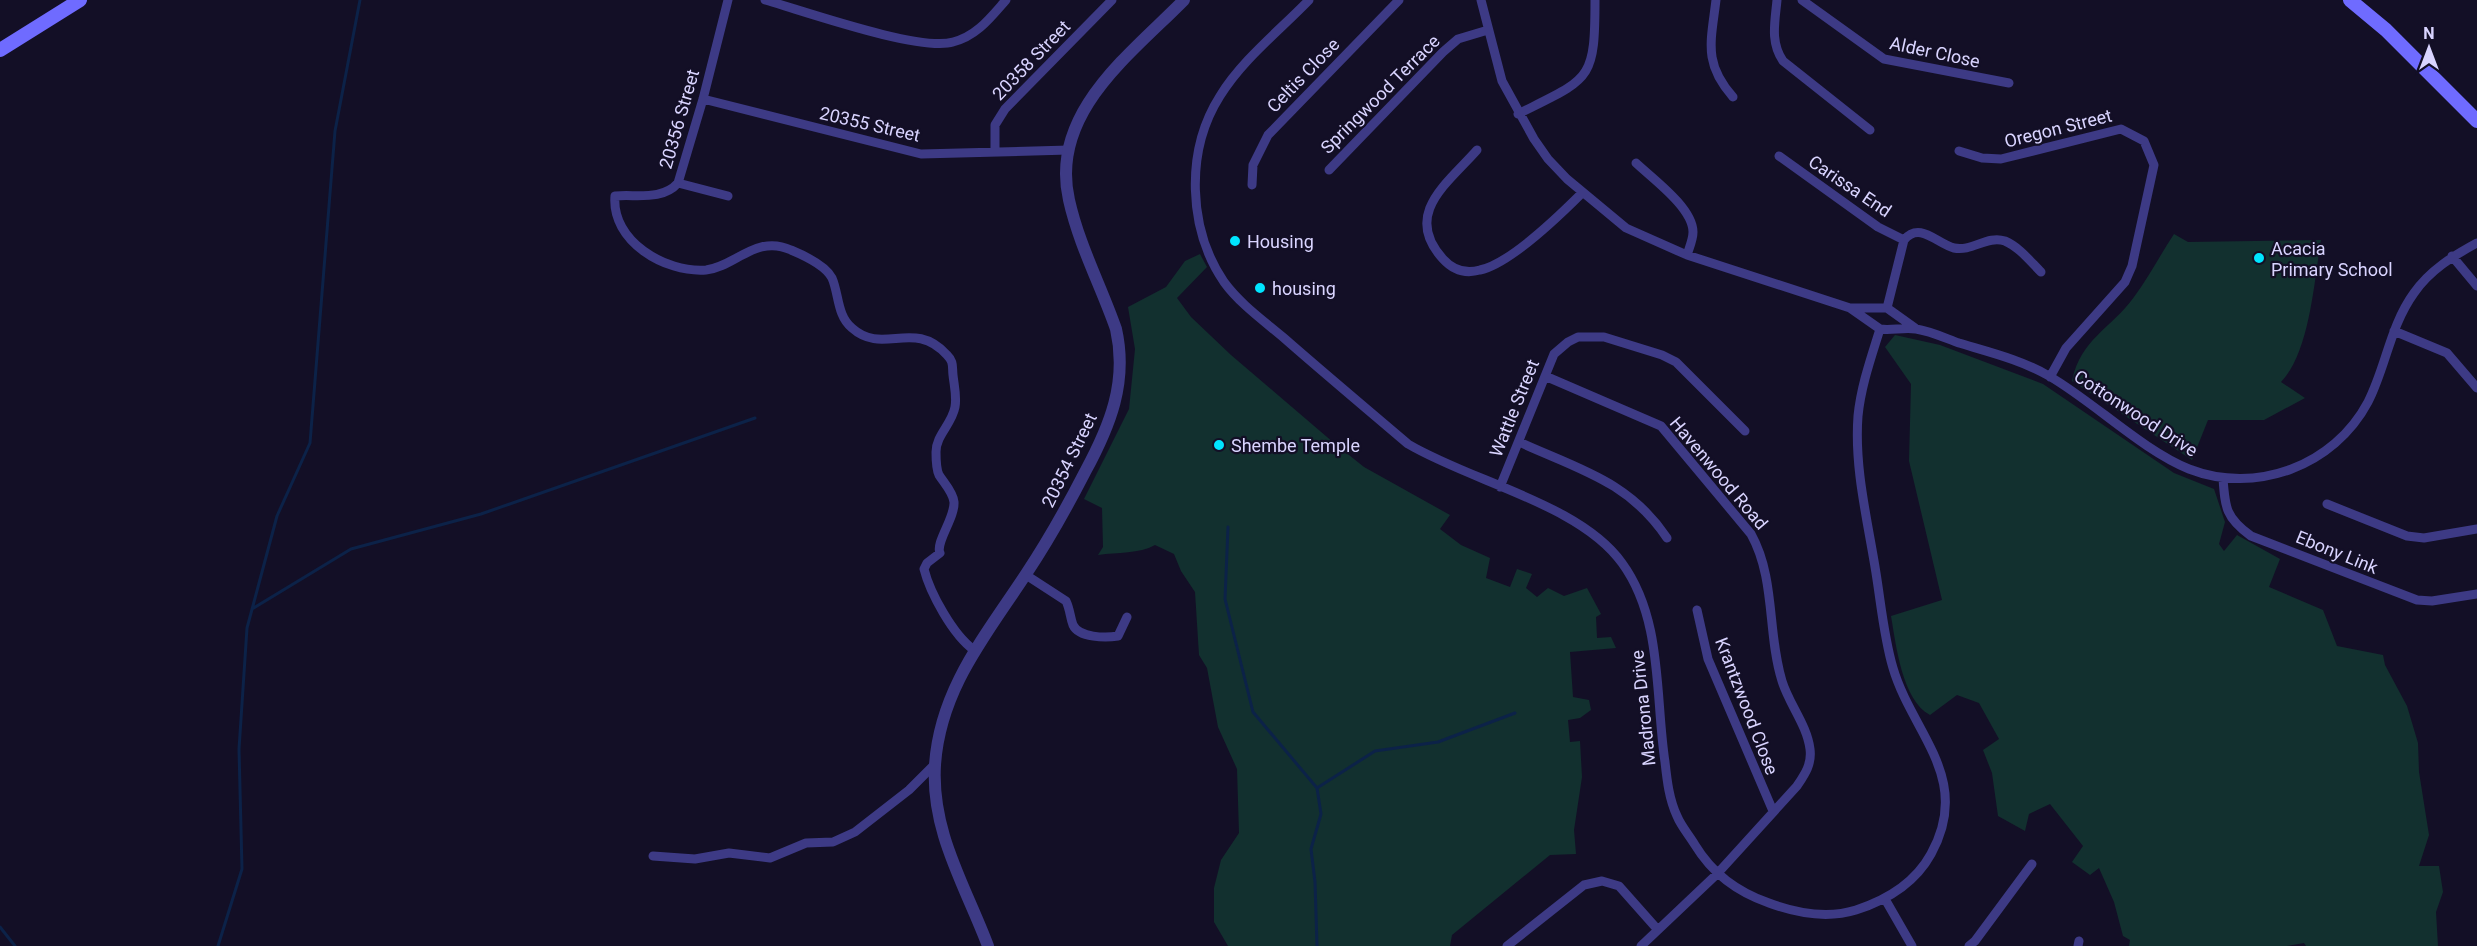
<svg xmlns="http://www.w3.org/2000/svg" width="2477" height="946" font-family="Roboto,sans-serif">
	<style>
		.green { fill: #12302f }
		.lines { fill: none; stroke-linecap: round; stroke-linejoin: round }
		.stream { stroke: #0c2248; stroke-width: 3 }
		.minor { stroke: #3d3a85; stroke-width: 9 }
		.tertiary { stroke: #3d3a85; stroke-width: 12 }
		.secondary { stroke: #6f6bff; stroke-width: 14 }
		.poi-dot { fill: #00e5ff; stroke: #130f26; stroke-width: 2 }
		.labels { text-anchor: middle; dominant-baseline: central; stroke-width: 4.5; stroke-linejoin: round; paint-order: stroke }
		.street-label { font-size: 18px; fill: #d9d4ff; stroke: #130f26 }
		.poi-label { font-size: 18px; fill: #d9d4ff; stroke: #130f26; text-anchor: start }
	</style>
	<rect width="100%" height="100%" fill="#130f26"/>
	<!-- green -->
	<path class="green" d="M2174,234l14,8 133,-2c-7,41 -11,112 -40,142l24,16 -41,22h-56l-16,40 -120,-79c9,-43 39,-52 62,-84 15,-20 26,-42 40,-63z
		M1200,254l7,13 -30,31 14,19 40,38 103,88 30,24 86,48 -10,14 21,16 29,13 -4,20 24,9 7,-18 15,5 -6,14 11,9 11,-9 16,8 23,-8 14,26 -5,3 1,21 14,-1 5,11 -46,4 3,45 16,3 2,10 -11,8 -12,2 2,22 10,-1 2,36 -8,53 2,24 -26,1 -98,80 -2,11h-222l-14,-24v-34l7,-28 18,-27 -2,-64 -19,-42 -11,-59 -8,-13 -4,-63 -14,-21 -7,-17 -19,-9c-16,9 -37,7 -57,10l5,-8 -1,-39 -18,-9 45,-90 6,-60 -7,-42 38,-20 19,-26z
		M1895,335l45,10 103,39 131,89 40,16 11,33 -6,22 5,7 13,-16 43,24 -11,28 54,23 14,36 46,9 2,10 22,41 11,37 1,29 10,63 -10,31h20l4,26 -7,20 2,34h-132l-2,-3 -17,3h-158l1,-6 -7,-4 -9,-34 -15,-34 -9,7 -18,-13 11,-16 -33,-42 -21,10 -4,17 -27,-15 -6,-43 -9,-23 16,-11 -20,-36 -22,-8 -27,20c-28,-15 -34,-70 -39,-99l51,-16 -33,-139 2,-77 -26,-37z"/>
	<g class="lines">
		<!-- stream -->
		<path class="stream" d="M1228,527l-3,72 28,113 64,76 4,26 -10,35 4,33 2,64
			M252,609l99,-60 130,-35 274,-96
			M1317,788l58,-37 63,-9 77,-29
			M0,927l15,19
			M218,946l24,-77 -3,-120 8,-121 30,-112 33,-73 25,-312 25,-131"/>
		<!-- minor -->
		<path class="minor" d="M728,0l-25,99 -25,84c-16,18 -42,11 -63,13 -4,45 50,77 91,74 29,-3 50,-36 85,-20 12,5 35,16 41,28 7,16 5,38 20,50 31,28 62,-10 95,27 7,7 5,11 6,20 1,10 4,21 2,32 -3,17 -19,28 -19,45 0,7 0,17 3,23 5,8 14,17 15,27 1,16 -19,41 -14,51l-13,10 -3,6c6,24 29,66 50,81
			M765,0c39,11 155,52 188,42 24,-6 38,-25 53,-42
			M1309,0c-30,31 -67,60 -89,96 -35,55 -32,133 4,186 16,22 40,39 60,56 41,36 83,71 124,106 64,38 172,60 214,119 41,56 33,133 43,199 2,18 4,37 12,54 4,10 12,19 18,29 17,28 42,47 74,58 27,10 58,16 87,7 31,-10 59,-27 75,-56 42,-76 -19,-121 -38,-186 -9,-30 -12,-64 -17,-95 -8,-51 -22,-105 -18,-157 3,-30 13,-58 22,-87
			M1481,0l21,81 32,58 14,20 19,20 59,49 61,27 163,53h37l28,20
			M1716,0c-5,42 -13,63 17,97
			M1777,0c-2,22 -7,42 6,61l87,69
			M1802,0l82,59 125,24
			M703,99l218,55 148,-4
			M1518,114c72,-36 77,-32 77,-114
			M1477,150c-29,33 -75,64 -34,109 10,11 23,15 37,11 29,-6 80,-55 102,-77
			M1959,151l23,7 19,1 120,-30 23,12 10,24 -22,101 -7,16 -59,66 -16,29
			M995,152v-27l10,-16 107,-109
			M1779,156l99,71 26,13
			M1636,163c17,16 57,45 57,69 0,8 -4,16 -6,23
			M1329,170l114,-118 15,-13 30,-9
			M678,183l50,13
			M1252,185l1,-20 15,-30 131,-135
			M2452,256l25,30
			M1850,308l30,21c11,2 23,-2 36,0 14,2 29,9 43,14 30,9 63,17 90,33 45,26 93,74 140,93 67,26 145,-3 179,-67 18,-35 22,-76 46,-109 16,-23 39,-37 63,-50
			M1887,308l17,-68c16,-19 33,4 50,8 18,4 33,-13 51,-7 14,6 25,20 36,31
			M2394,331l53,22 30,35
			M1545,376l116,50 90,108c25,45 16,99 31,147 7,23 25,44 28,68 2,15 -5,25 -13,37l-80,88 -76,72
			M1519,442c59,27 110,39 148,96
			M2223,478c2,30 3,40 28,58l166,64 15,1 45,-7
			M1500,487l54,-133 14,-12 10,-5h26l58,18 14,7 69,69
			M2327,504l80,32 17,2 53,-9
			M1026,575l40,26c4,8 4,16 7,24 6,13 33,13 45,11l9,-19
			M1697,610l11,49 65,152
			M653,856l42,3 34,-6 41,5 36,-15 27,-1 22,-10 54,-42 26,-26
			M1885,899l27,47
			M1507,946l77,-61 18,-4 17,5 39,44
			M1969,946l6,-5 57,-77
			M2078,946l1,-5"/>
		<!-- tertiary -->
		<path class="tertiary" d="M988,946c-23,-61 -57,-114 -53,-181 5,-76 51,-130 91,-191 22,-33 41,-67 59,-102 25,-46 43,-90 31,-143 -15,-43 -37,-84 -47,-129 -20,-87 62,-146 115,-200"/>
		<!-- secondary -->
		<path class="secondary" d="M2350,0l36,30 91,91
			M0,50l80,-50"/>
	</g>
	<!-- markers -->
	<g class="poi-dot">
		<circle cx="1235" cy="241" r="6"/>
		<circle cx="2259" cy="258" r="6"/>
		<circle cx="1260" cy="288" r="6"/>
		<circle cx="1219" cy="445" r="6"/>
	</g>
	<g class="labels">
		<!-- street labels -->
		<g class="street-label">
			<text transform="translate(1935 52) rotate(12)">Alder Close</text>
			<text transform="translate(1031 60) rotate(-46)">20358 Street</text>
			<text transform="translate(1303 75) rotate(-46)">Celtis Close</text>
			<text transform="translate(1380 94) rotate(-45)">Springwood Terrace</text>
			<text transform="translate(679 119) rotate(-74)">20356 Street</text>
			<text transform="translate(870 124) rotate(13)">20355 Street</text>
			<text transform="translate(2058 128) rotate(-14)">Oregon Street</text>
			<text transform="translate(1850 186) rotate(34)">Carissa End</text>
			<text transform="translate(1514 408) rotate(-68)">Wattle Street</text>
			<text transform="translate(2136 413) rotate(33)">Cottonwood Drive</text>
			<text transform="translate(1069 460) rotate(-64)">20354 Street</text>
			<text transform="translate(1719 473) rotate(50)">Havenwood Road</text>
			<text transform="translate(2337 552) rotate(22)">Ebony Link</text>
			<text transform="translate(1747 706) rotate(69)">Krantzwood Close</text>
			<text transform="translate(1643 708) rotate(-96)">Madrona Drive</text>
		</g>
		<!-- poi labels -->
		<g class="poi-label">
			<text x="1247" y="241">Housing</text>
			<text x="2271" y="248">Acacia<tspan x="2271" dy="21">Primary School</tspan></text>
			<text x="1272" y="288">housing</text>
			<text x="1231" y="445">Shembe Temple</text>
		</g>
	</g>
	<!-- north arrow -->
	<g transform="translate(2429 48)" stroke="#130f26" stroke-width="4.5" paint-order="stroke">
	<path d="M0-4.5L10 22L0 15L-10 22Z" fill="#d9d4ff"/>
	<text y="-9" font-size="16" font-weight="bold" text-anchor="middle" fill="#d9d4ff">N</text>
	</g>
</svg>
